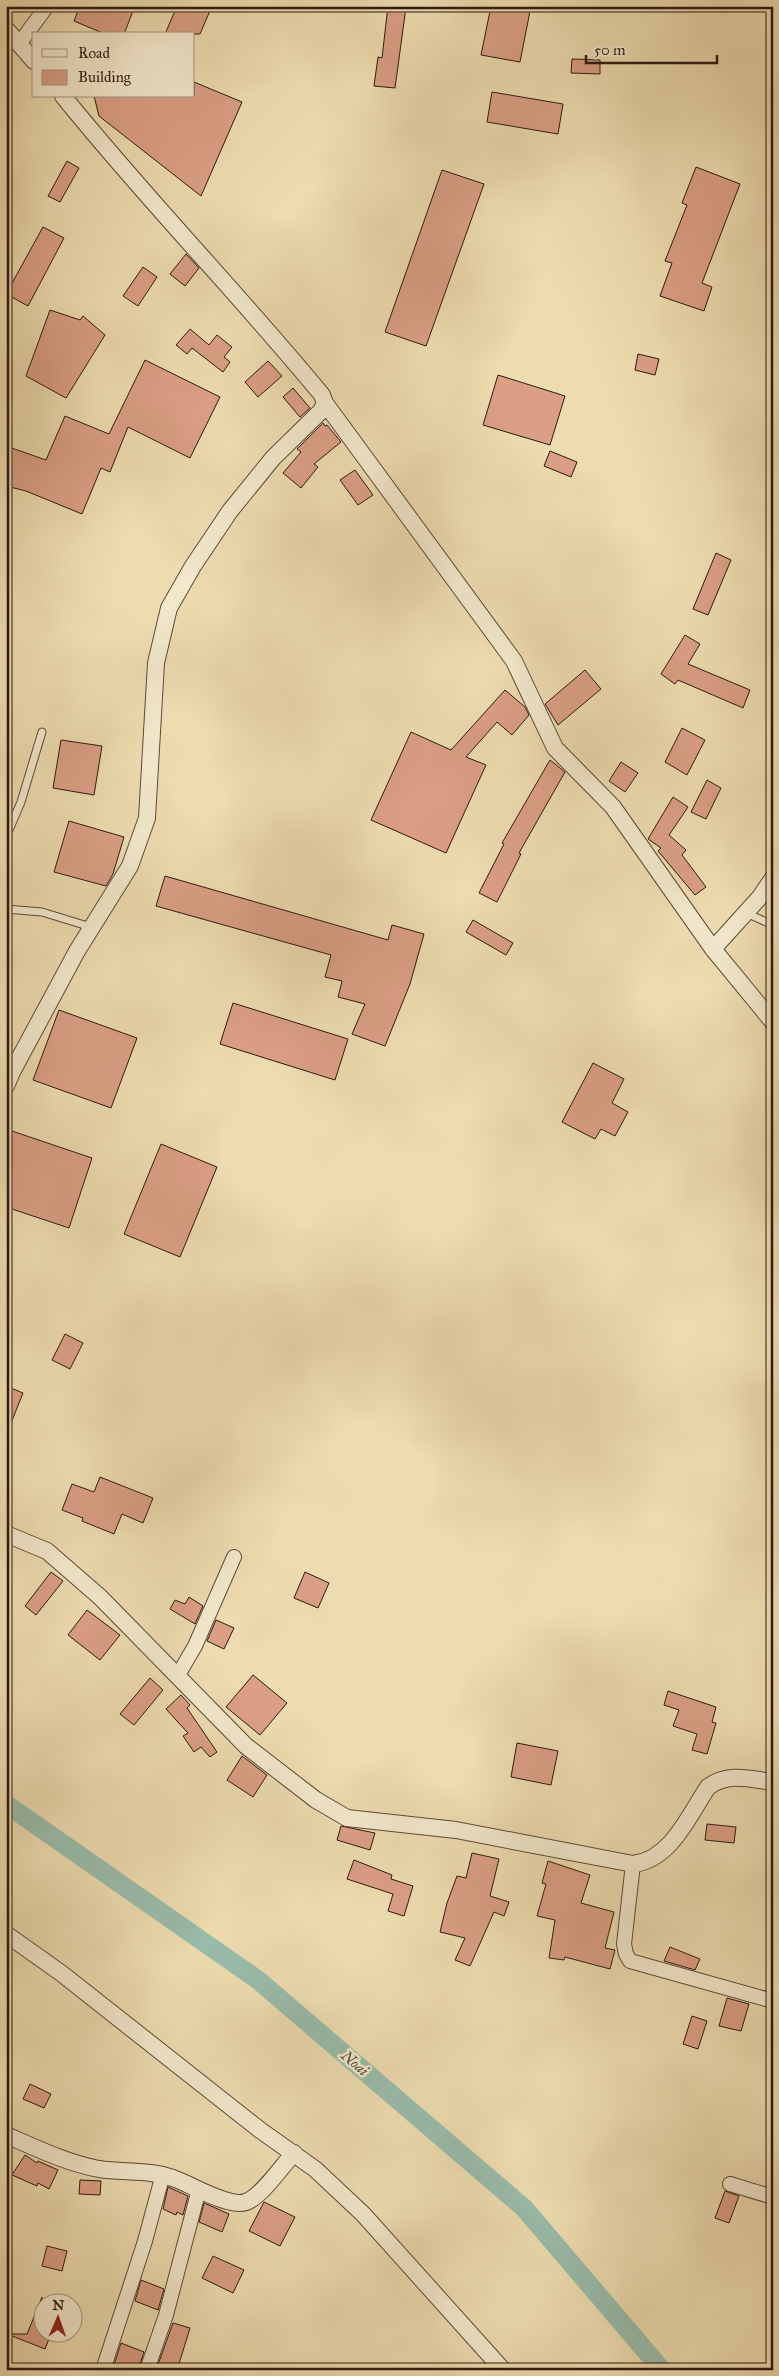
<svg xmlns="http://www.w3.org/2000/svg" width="779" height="2376" font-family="'IM FELL Great Primer',serif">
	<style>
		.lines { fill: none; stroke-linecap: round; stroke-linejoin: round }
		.canal { stroke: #99bcab; stroke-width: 19 }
		.building { fill: #db9f85; stroke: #2c1910 }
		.service-casing { stroke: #5c4a38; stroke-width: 9 }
		.minor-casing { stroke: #5c4a38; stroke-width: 16 }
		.tertiary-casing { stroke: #5c4a38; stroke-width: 18 }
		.service { stroke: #f3e8cc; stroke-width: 7 }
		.minor { stroke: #f3e8cc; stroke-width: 14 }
		.tertiary { stroke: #f3e8cc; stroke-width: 16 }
		.labels { text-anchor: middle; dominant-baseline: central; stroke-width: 5; stroke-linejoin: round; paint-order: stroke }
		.water-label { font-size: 15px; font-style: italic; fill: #4d4a3e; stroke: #f3e8cc }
	</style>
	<rect width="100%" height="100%" fill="#eddcb0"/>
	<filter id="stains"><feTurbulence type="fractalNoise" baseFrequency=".004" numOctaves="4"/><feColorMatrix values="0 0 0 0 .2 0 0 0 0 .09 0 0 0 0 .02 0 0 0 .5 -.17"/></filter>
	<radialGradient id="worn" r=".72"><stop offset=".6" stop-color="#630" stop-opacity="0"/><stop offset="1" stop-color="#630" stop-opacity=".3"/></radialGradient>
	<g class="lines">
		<!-- canal -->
		<path class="canal" d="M6,1804l252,176 266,228 138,162"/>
	</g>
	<!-- building -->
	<path class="building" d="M80,6h55l-11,28h-19l-31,-13z
		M177,6h35l-12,28h-35z
		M388,6l18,1 -11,81 -21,-2 4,-29 4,1z
		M491,6h40l-11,56 -39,-7z
		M572,59l28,1v14l-29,-1z
		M194,82l48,20 -41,94 -102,-80 -5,-20h100z
		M492,92l71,12 -5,30 -71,-12z
		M67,161l12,7 -19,34 -12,-6z
		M696,167l44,17 -38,99 10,4 -8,24 -44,-15 12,-33 -7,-2 22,-56 -5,-2z
		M442,170l42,14 -58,162 -41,-14z
		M43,227l21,11 -36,68 -22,-12z
		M186,254l13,14 -14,18 -15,-12z
		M143,267l14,10 -19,29 -15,-10z
		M50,310l30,10 3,-4 22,19 -39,63 -40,-22z
		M190,329l19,16 8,-10 15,12 -8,10 6,5 -7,10 -31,-24 -5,6 -11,-9z
		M638,354l21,5 -4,16 -20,-5z
		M145,360l75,37 -30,61 -62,-31 -18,45 -9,-4 -19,46 -56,-23 -20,-5v-40l40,14 19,-44 44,18z
		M268,361l14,15 -24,21 -13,-15z
		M498,375l67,21 -15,49 -67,-20z
		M293,388l17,20 -10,9 -17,-20z
		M323,423l2,3 2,-1 14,17 -27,22 4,3 -17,21 -18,-15 18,-21 -4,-3z
		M550,451l27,11 -6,15 -27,-11z
		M355,470l18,25 -15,10 -18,-25z
		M716,553l15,7 -23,55 -15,-6z
		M685,635l15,9 -12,20 62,26 -7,18 -65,-28 -3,4 -14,-10z
		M585,670l16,19 -43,36 -13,-21z
		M505,690l20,17 4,8 -17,20 -15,-13 -31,35 20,8 -40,88 -75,-33 40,-88 40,18z
		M682,728l23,12 -18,35 -22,-13z
		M61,740l41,6 -8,49 -41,-7z
		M550,760l15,12 -46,81 2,1 -24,48 -18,-9 25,-49 -2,-1z
		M621,762l17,11 -13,19 -16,-11z
		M707,780l14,8 -15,31 -15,-7z
		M673,797l15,10 -19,28 17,15 -4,5 24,32 -11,8 -37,-44 3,-3 -13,-9z
		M69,821l55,16 -11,37 -7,12 -52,-14z
		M165,876l223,64 4,-15 32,9 -14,50 -25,62 -33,-12 13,-30 -27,-7 4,-16 -17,-4 6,-22 -175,-49z
		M473,920l40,23 -7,12 -40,-23z
		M233,1003l115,36 -13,41 -115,-36z
		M59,1010l78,28 -26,70 -78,-28z
		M593,1063l31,16 -12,24 16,9 -13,24 -14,-7 -6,10 -33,-17z
		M6,1129l86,29 -23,70 -63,-21z
		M161,1144l56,23 -37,90 -56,-23z
		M65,1334l18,9 -13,26 -18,-9z
		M6,1386l17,7 -16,40h-1z
		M100,1477l53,21 -10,25 -21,-9 -8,20 -32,-13 1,-3 -21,-8 10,-26 22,8z
		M51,1572l12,9 -27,34 -11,-9z
		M305,1572l24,11 -11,25 -24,-10z
		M189,1597l14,9 -8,18 -25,-15 5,-9 10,4z
		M87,1610l33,25 -20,25 -32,-25z
		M216,1620l18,8 -10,21 -17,-8z
		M253,1675l34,28 -27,32 -34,-28z
		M150,1678l13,12 -29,35 -14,-11z
		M668,1691l48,16 -4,15 4,1 -9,31 -15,-4 5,-16 -24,-8 6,-16 -15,-5z
		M181,1695l9,10 -3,3 30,44 -7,5 -9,-10 -7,5 -11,-16 5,-3 -22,-24z
		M517,1743l41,8 -7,34 -40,-8z
		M242,1756l25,19 -14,22 -26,-17z
		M707,1824l29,3 -2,16 -29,-3z
		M341,1826l34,7 -5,17 -33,-10z
		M472,1853l27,6 -9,37 19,6 -5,14 -10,-4 -24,54 -15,-6 10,-22 -25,-6 7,-29 10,-27 9,2z
		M354,1860l38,15 -1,4 22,7 -9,30 -16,-5 5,-17 -46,-15z
		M548,1861l42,14 -9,28 33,9 -9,36 10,2 -5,19 -45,-12 -1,3 -15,-2 6,-38 -18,-4 9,-32 -4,-1z
		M670,1947l30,12 -5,11 -31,-9z
		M727,1998l22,6 -8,27 -22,-5z
		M692,2016l15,5 -9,28 -15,-5z
		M30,2084l21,10 -7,14 -21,-9z
		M25,2155l12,8 1,-2 20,9 -9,19 -11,-6 -1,3 -25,-11z
		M80,2180l21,1 -1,14 -21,-1z
		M168,2187l20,9 -5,19 -6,-3 -1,3 -13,-6z
		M725,2191l14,5 -10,27 -14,-5z
		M264,2202l31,15 -15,29 -31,-15z
		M204,2203l25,11 -7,18 -23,-10z
		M47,2246l20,5 -5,20 -20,-5z
		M213,2256l31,14 -11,23 -31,-15z
		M141,2280l23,9 -6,21 -23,-9z
		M42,2297v37h9l-6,15 -38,-15h20z
		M173,2323l17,5 -12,39 7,3h-29z
		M121,2343l23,9 -6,18h-13l-11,-5z"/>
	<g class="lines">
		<defs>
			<path id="service" d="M6,837l15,-35 21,-70
				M6,909l36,3 49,15
				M746,913l27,12"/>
			<path id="minor" d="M19,44l28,-38
				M178,1675l17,-29 39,-89
				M633,1864l-9,80 2,10 4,7 143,40
				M730,2184l43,13
				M104,2367l41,-126 18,-67
				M147,2370l19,-55 33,-126"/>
			<path id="tertiary" d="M6,29l28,32
				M325,403l189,258 41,87 58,59 100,142 60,73
				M713,949l47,-52 13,-19
				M6,1086l6,-14 65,-121 53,-85 17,-48 9,-155 13,-55 24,-42 37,-55 43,-53 48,-47 4,-8 -3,-8c-84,-102 -176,-196 -259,-299
				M6,1534l41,17 53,46 146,149 70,54 31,18 109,12 177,34c38,-4 56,-49 75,-77 20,-15 42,-8 65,-5
				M6,1934l55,39 199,157 55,39 48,45 140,156
				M6,2135c30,13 61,28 93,34 27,4 53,0 79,11 15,6 52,28 68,22 16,-6 36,-36 48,-49"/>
		</defs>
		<!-- service casing -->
		<use href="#service" class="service-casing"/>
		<!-- minor casing -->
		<use href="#minor" class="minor-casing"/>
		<!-- tertiary casing -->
		<use href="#tertiary" class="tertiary-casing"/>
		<!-- service -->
		<use href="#service" class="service"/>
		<!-- minor -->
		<use href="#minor" class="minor"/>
		<!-- tertiary -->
		<use href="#tertiary" class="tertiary"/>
	</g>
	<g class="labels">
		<!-- water labels -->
		<g class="water-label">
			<text transform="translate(355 2063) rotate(41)">Noai</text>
		</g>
	</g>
	<!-- margin -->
	<rect width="779" height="2376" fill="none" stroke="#eddcb0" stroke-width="25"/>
	<rect x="8" y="8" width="764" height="2361" fill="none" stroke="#2c1910" stroke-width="2.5"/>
	<rect x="12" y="12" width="754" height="2351" fill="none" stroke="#2c1910"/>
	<!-- legend -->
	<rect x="32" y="32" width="162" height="65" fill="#f3e8cc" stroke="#a39581"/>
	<rect x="42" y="49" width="25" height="8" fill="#f3e8cc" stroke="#a39581"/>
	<text x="78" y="58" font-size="15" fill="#2c1910">Road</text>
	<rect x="42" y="70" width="25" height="15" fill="#db9f85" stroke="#a39581"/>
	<text x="78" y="82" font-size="15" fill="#2c1910">Building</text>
	<!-- north arrow -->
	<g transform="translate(58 2318) rotate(2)"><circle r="24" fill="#f3e8cc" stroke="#a39581"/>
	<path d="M0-4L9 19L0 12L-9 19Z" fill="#8f2418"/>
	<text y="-8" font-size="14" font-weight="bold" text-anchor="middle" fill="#2c1910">N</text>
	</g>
	<!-- scale -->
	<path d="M586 55v8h131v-8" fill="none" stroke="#2c1910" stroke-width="2.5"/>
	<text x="594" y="55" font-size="15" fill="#2c1910" stroke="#f3e8cc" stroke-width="4" paint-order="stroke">50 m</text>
	<rect width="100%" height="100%" filter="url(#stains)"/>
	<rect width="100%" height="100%" fill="url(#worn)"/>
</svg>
